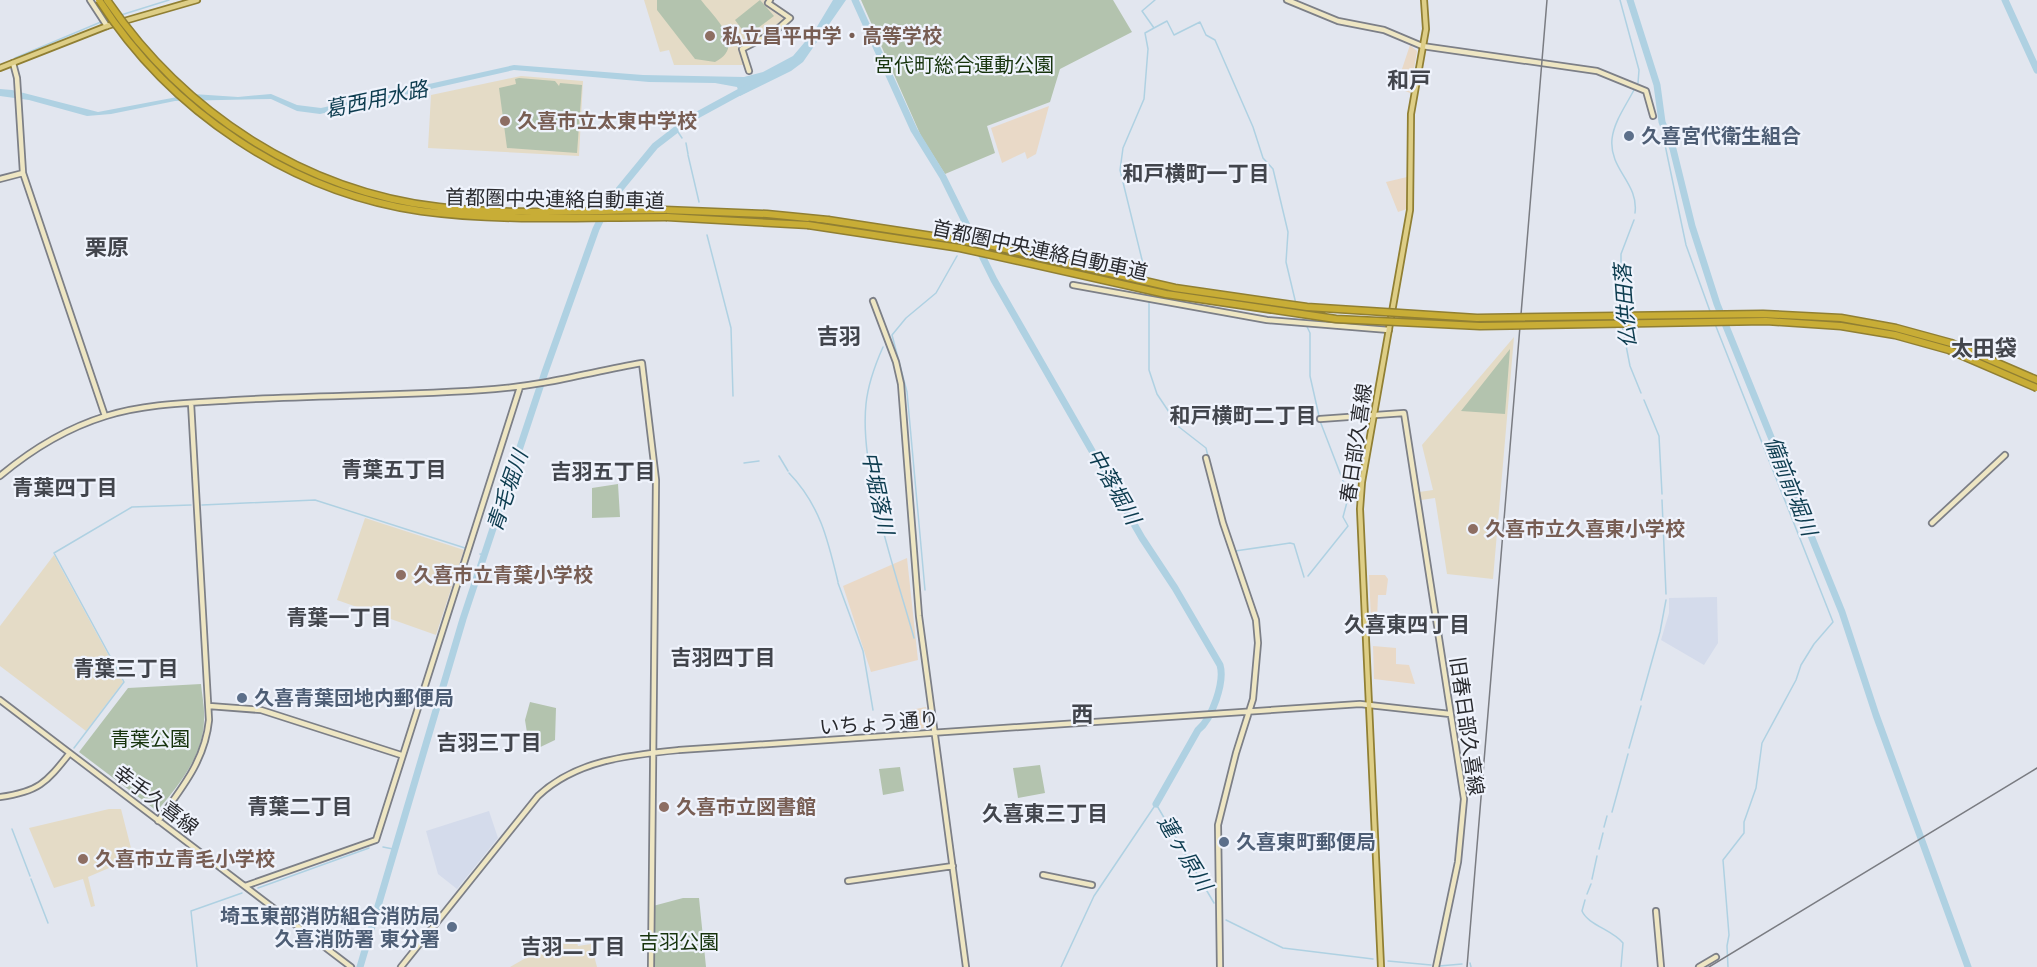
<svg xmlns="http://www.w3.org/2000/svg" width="2037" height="967" font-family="Montserrat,'Noto Sans JP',sans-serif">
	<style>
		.commercial { fill: #e9d9c7 }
		.built { fill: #d4dbeb }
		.education { fill: #e4dbc6 }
		.green { fill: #b3c3ae }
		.water { fill: #afd1e2 }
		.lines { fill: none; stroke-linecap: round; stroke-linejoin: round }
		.stream { stroke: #afd1e2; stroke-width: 1.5 }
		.river { stroke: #afd1e2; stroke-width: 7 }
		.secondary-casing { stroke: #7c7f87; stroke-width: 8 }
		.primary-casing { stroke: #907f33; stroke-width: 8 }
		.highway-casing { stroke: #907f33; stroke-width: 9 }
		.secondary { stroke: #eee6c3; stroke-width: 4.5 }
		.primary { stroke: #dece86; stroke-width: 4.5 }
		.highway { stroke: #c8ad36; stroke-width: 6 }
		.rail { stroke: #7a7c82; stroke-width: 1.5 }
		.highway-bridge-casing { stroke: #907f33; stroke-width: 9; stroke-linecap: butt }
		.highway-bridge { stroke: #c8ad36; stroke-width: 6 }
		.education-dot { fill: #8d6e63; stroke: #eff3fc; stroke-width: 2 }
		.service-dot { fill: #5c6f8a; stroke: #eff3fc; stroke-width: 2 }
		.labels { text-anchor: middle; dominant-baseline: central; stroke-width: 4.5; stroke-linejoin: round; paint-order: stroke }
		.education-label { font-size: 20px; font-weight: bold; fill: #785e54; stroke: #eff3fc; text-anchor: start }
		.park-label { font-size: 20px; fill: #17340d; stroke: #eff3fc }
		.service-label { font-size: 20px; font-weight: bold; fill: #4e5e75; stroke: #eff3fc; text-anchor: start }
		.street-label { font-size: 20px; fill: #292a2e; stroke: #eff3fc }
		.water-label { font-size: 21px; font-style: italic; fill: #0d3c4f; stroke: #eff3fc }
		.neighbourhood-label { font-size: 21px; font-weight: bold; fill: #42454c; stroke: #eff3fc }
		.quarter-label { font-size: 22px; font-weight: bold; fill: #42454c; stroke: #eff3fc }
	</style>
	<rect width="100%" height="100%" fill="#e2e6ef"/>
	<!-- commercial -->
	<path class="commercial" d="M1410,45l7,6 -7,42 -14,-6z
		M1049,106l-13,48 -9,5 -2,-7 -23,11 -11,-35z
		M1407,177v32l-9,3 -12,-30z
		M907,558l11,102 -47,12 -28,-86z
		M1369,575h16l3,4 -2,16h-8l-1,24h-6z
		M1373,646l23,2v16l13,1 6,19 -41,-5z
		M926,707l3,20 -16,3 -1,-12h-6l-1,-7z"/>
	<!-- built -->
	<path class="built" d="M1717,597l1,46 -14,22 -43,-25 8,-27v-15z
		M489,811l9,27 -41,51 -19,-15 -12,-43z"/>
	<!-- education -->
	<path class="education" d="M644,0h125l-2,3 20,15 -28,22 -20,8 5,17h-70l-5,-15 -9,2z
		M521,76l62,5 -4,75 -151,-8 3,-53z
		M1514,337l-21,242 -46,-5 -12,-76 -14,2 -2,-8 14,-2 -11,-45z
		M365,518l99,32 -28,85 -99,-35z
		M54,555l69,127 -37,49 -86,-65v-40z
		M109,809h12l11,43 -6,4 -3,6 -35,15 7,29 -4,1 -8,-28 -29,9 -25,-60z
		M576,939l2,7 13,-2 6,23h-87l21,-12z"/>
	<!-- green -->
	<path class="green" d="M657,0h44c13,17 46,46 14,62l-20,-3 -38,-49z
		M760,0l14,16 -27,20 -12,-16z
		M861,0h252l19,32 -72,37 -10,33 -63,24 8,27 -50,21 -24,-38z
		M519,78l36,3 4,5 1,-3 22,2 -5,68 -70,-5 -8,-60 17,-4 -1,-5z
		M1510,349l-5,65 -44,-3z
		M618,484l2,33 -28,1v-30z
		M201,684c1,12 4,24 3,37 -1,35 -25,64 -47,90l-78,-59 49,-64z
		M530,702l26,6 -1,32 -25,12 -5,-32z
		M1040,765l5,28 -27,5 -5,-30z
		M900,767l4,24 -21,4 -4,-26z
		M683,898h16l7,69h-52l-1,-61z"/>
	<!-- water -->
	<path class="water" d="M833,0h13l-43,62 -12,9 -51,25 -3,-9 -22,-4 -66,-1 -135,-12 -194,44 -23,-3 -26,-12 -96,2 -64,13 -24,2 -58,-16 -29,-4v-7l12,1 86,22 95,-18 45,3 33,-3 26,11 24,3 193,-43 129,10 101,2 19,-5 30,-16 22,-26z"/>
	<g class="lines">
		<!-- stream -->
		<path class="stream" d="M1620,0l19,70 -1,13
			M121,15l48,-15
			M1154,28l13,-7 7,14 26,-13 6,13 9,5 38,87 10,31 10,11 15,63 -2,30 10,42
			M15,58l93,-39
			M676,129l6,9
			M1665,131l-1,9 22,105 25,69
			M686,143l2,11
			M688,155l11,47
			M1635,213c4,-30 -26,-43 -23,-74 2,-18 15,-35 23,-51
			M707,235l24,93 2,68
			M1147,280l-27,-110 3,-22 21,-49 4,-50 -3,-16 9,-5 -12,-17 13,-11
			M1149,294v76l8,24 22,33 27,21 4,17
			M1621,315v-61l13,-34
			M1302,316l8,17v43l9,40
			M1715,324l118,298 -19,22 -13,21 -5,15 -34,63 -6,45 -12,34v11l-21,27 6,75 -2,11 1,21
			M1622,325l8,41 11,27
			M883,347c-8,18 -15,37 -17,57 -7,66 30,169 48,234
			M1644,400l15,36 3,58
			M779,456l9,15
			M744,463l15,-2
			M789,473c31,32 39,67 49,109
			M1662,500l4,94
			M202,505l113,-5 150,48
			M1235,551l55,-8 4,1 10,33
			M480,554l4,1
			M1308,576l40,-50 -5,-9 4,-15v-11l-27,-70
			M838,583l25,68 10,59
			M925,590l-18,-198 -15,-57 14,-17 30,-25 21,-37
			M1641,700l19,-68 6,-32
			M74,748l50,-66 -70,-129 78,-46 59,-2
			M1629,748l12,-42
			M1156,804l58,99
			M1612,812l16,-58
			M1604,827l3,-11
			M12,829l18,47
			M383,847l10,2
			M1599,849l4,-16
			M31,879l17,44
			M1592,879l5,-23
			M258,888l111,-40
			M1587,894l4,-10
			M1585,900l-3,11c6,14 31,19 41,32l-2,24
			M1226,920l57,28 90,11
			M1388,961l43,4
			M1470,963l1,4
			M1439,966l23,-2
			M197,967l-6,-56 51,-18
			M1061,967l33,-71 62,-92"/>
		<!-- river -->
		<path class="river" d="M855,0l59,130 29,47 51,103 148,258 33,50 45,77c5,17 -8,54 -22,65l-42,74
			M1630,0l27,85 5,37 11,27 19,77 25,78 125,308 34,103 92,252
			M2005,0l32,70
			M360,967l103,-348 82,-247 51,-143 13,-27 46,-56 35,-27 57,-31"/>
		<defs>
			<path id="secondary" d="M90,0l17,26
				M1287,0l51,21 46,9 38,16 175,25 49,20 7,25
				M13,63l4,15 6,95 82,243
				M749,71l-7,-22 31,-16 17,-15 -22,-15 2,-3
				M0,179l23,-6
				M1073,285l194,35 122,10
				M873,301l23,61 5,22 18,232 47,351
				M1320,419l84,-6 60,386 -6,63 -22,105
				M1206,458l17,65 33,97 2,23 -5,56 -17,54 -18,72 2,142
				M0,476c31,-26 67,-48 106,-60 42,-13 86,-13 130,-16 86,-5 173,-4 259,-11 52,-4 96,-17 147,-26l14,117 -5,487
				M1932,523l73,-68
				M0,700l351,267
				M209,706l52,4 140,45
				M0,797c38,-5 46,-14 69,-43
				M158,821c23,-32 47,-60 51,-101l-18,-317
				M1043,875l49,10
				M848,881l105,-15
				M245,886l131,-46 144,-453
				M1656,911l5,56
				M401,967l137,-171c38,-36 91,-41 141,-46l681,-46 90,10
				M1699,967l17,-10"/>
			<path id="primary" d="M0,68l107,-42 90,-26
				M1381,967l-21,-458 2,-27 48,-272 1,-96 15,-85 -2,-29"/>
			<path id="highway" d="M665,210l102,4 61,6
				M667,217l141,8"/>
		</defs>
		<!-- secondary casing -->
		<use href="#secondary" class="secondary-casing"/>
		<!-- primary casing -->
		<use href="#primary" class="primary-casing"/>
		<!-- highway casing -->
		<use href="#highway" class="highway-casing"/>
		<!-- secondary -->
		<use href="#secondary" class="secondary"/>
		<!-- primary -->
		<use href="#primary" class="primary"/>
		<!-- highway -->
		<use href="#highway" class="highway"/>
		<!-- rail -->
		<path class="rail" d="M1467,967l80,-967
			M1709,967l328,-199"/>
		<defs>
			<path id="highway-bridge" d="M99,0c71,111 191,192 322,211 80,11 165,6 246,6
				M107,0c76,112 196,191 332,207 72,9 154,3 226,3
				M828,220l156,24 191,44 132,19 170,11 286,-4 78,4 55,10 55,15 86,37
				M808,225l152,23 206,46 170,25 144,7 286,-5 75,5 54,9 54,15 88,38"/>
		</defs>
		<!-- highway-bridge casing -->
		<use href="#highway-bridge" class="highway-bridge-casing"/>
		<!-- highway-bridge -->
		<use href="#highway-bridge" class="highway-bridge"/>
	</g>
	<!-- markers -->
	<g class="education-dot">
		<circle cx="710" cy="36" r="6"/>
		<circle cx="505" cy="121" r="6"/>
		<circle cx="1473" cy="529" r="6"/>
		<circle cx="401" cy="575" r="6"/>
		<circle cx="664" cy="807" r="6"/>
		<circle cx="83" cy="859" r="6"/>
	</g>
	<g class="service-dot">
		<circle cx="1629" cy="136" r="6"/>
		<circle cx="242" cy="698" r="6"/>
		<circle cx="1224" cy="842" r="6"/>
		<circle cx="452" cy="927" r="6"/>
	</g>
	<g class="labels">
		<!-- education labels -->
		<g class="education-label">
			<text x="722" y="36">私立昌平中学・高等学校</text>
			<text x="517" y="121">久喜市立太東中学校</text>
			<text x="1485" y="529">久喜市立久喜東小学校</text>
			<text x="413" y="575">久喜市立青葉小学校</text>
			<text x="676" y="807">久喜市立図書館</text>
			<text x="95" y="859">久喜市立青毛小学校</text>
		</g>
		<!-- park labels -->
		<g class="park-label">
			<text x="964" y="65">宮代町総合運動公園</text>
			<text x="150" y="739">青葉公園</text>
			<text x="679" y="942">吉羽公園</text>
		</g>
		<!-- service labels -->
		<g class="service-label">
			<text x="1641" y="136">久喜宮代衛生組合</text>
			<text x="254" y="698">久喜青葉団地内郵便局</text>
			<text x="1236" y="842">久喜東町郵便局</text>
			<text x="440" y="916" text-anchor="end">埼玉東部消防組合消防局<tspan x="440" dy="23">久喜消防署 東分署</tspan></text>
		</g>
		<!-- street labels -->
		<g class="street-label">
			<text transform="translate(555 199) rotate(1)">首都圏中央連絡自動車道</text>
			<text transform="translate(1040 250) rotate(12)">首都圏中央連絡自動車道</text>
			<text transform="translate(1356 443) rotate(-82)">春日部久喜線</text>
			<text transform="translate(879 723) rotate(-4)">いちょう通り</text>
			<text transform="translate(1467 726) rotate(82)">旧春日部久喜線</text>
			<text transform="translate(156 800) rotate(37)">幸手久喜線</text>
		</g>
		<!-- water labels -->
		<g class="water-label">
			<text transform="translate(376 99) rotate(-12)">葛西用水路</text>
			<text transform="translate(1625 306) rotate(-94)">仏供田落</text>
			<text transform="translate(1114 486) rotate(60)">中落堀川</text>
			<text transform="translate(1791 486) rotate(68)">備前前堀川</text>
			<text transform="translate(507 491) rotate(-71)">青毛堀川</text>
			<text transform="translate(878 493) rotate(78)">中堀落川</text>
			<text transform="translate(1185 853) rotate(59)">蓮ヶ原川</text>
		</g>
		<!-- neighbourhood labels -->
		<g class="neighbourhood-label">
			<text x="1196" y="173">和戸横町一丁目</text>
			<text x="1243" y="415">和戸横町二丁目</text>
			<text x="394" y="469">青葉五丁目</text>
			<text x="603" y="471">吉羽五丁目</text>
			<text x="65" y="487">青葉四丁目</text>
			<text x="339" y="617">青葉一丁目</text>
			<text x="1407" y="624">久喜東四丁目</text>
			<text x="723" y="657">吉羽四丁目</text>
			<text x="126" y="668">青葉三丁目</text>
			<text x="489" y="742">吉羽三丁目</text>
			<text x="300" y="806">青葉二丁目</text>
			<text x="1045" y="813">久喜東三丁目</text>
			<text x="573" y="946">吉羽二丁目</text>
		</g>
		<!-- quarter labels -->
		<g class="quarter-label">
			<text x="1409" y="80">和戸</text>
			<text x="107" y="247">栗原</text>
			<text x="839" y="336">吉羽</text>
			<text x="1984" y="348">太田袋</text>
			<text x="1082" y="714">西</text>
		</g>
	</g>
</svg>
